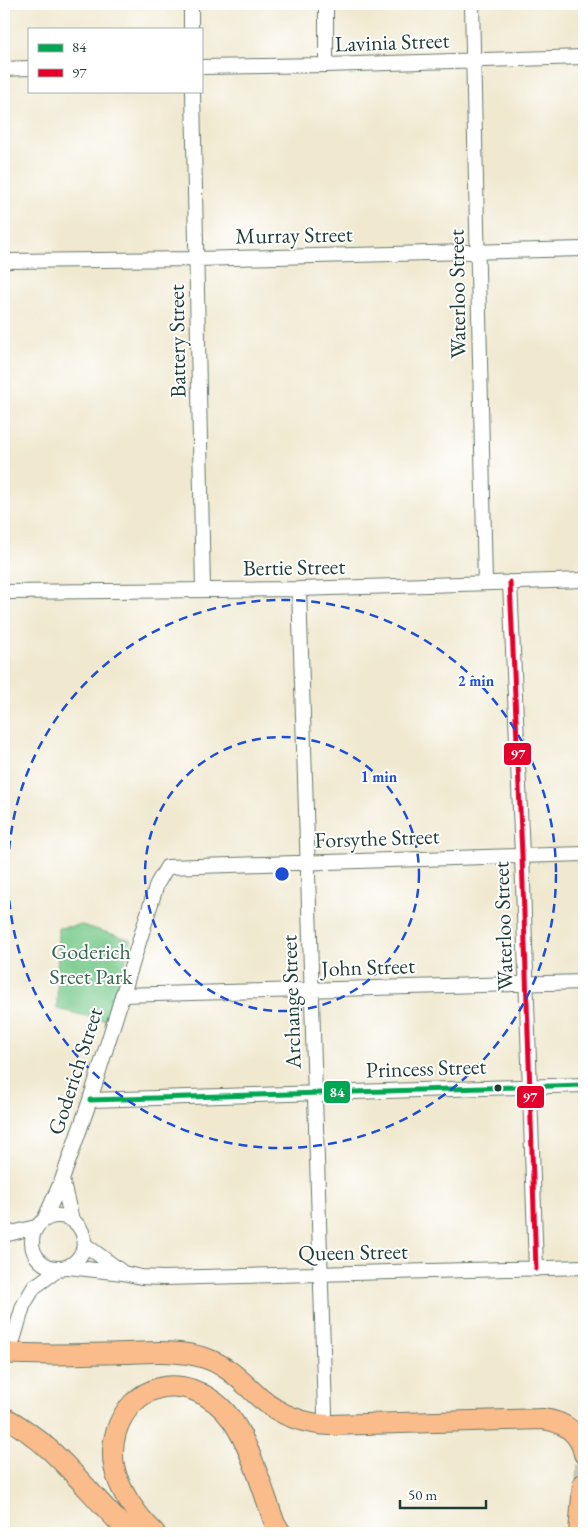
<svg xmlns="http://www.w3.org/2000/svg" width="588" height="1537" font-family="'EB Garamond',serif">
	<style>
		.green { fill: #77c98a; stroke: #4b835f }
		.lines { fill: none; stroke-linecap: round; stroke-linejoin: round }
		.highway-tunnel { stroke: #c6c7b1; stroke-width: 20; stroke-dasharray: 20 10; stroke-linecap: butt }
		.minor-casing { stroke: #68796b; stroke-width: 16 }
		.highway-casing { stroke: #68796b; stroke-width: 22 }
		.minor { stroke: #fff; stroke-width: 14 }
		.highway { stroke: #fabc8b; stroke-width: 20 }
		.bus-1-casing { stroke: #fff; stroke-width: 9 }
		.bus-2-casing { stroke: #fff; stroke-width: 9 }
		.bus-1 { stroke: #00a651; stroke-width: 5 }
		.bus-2 { stroke: #e4002b; stroke-width: 5 }
		.ring { fill: none; stroke: #1d4ed8; stroke-width: 2.5; stroke-dasharray: 9 6 }
		.bus-dot { fill: #1f3d34; stroke: #fff; stroke-width: 2 }
		.labels { text-anchor: middle; dominant-baseline: central; stroke-width: 4; stroke-linejoin: round; paint-order: stroke }
		.street-label { font-size: 22px; fill: #1f3d34; stroke: #fff }
		.park-label { font-size: 22px; fill: #39674e; stroke: #fff }
		.centre { fill: #1d4ed8; stroke: #fff; stroke-width: 2.5 }
		.ring-label { font-size: 15px; text-anchor: middle; font-weight: bold; fill: #1d4ed8; stroke: #fff; stroke-width: 4; stroke-linejoin: round; paint-order: stroke }
		.line-badge { stroke: #fff; stroke-width: 2 }
		.badge-label { font-size: 14px; text-anchor: middle; font-weight: bold; fill: #fff }
	</style>
	<rect width="100%" height="100%" fill="#fff"/>
	<filter id="ink" filterUnits="userSpaceOnUse"><feTurbulence type="fractalNoise" baseFrequency=".02" numOctaves="2"/><feDisplacementMap in="SourceGraphic" scale="10" xChannelSelector="R" yChannelSelector="G"/><feConvolveMatrix kernelMatrix="1 2 1 2 8 2 1 2 1" color-interpolation-filters="sRGB"/></filter>
	<filter id="wash" filterUnits="userSpaceOnUse"><feTurbulence type="fractalNoise" baseFrequency=".0096" numOctaves="4" result="noise"/><feDisplacementMap in="SourceGraphic" scale="20" xChannelSelector="R" yChannelSelector="G"/><feGaussianBlur stdDeviation="1.12" result="paint"/><feColorMatrix in="noise" values="0 0 0 0 0 0 0 0 0 0 0 0 0 0 0 0 0 1.4 0 .05"/><feComposite in="paint" operator="in"/></filter>
	<g filter="url(#wash)">
		<rect width="100%" height="100%" fill="#f0e9d0"/>
		<!-- green -->
		<path class="green" d="M82,925l50,15 -24,81 -51,-12 1,-81z"/>
	</g>
	<g filter="url(#ink)">
		<g class="lines">
			<!-- highway-tunnel -->
			<path class="highway-tunnel" d="M583,1484l1,-20"/>
			<defs>
				<path id="minor" d="M191,4v25
					M326,4v61
					M472,4l13,579
					M201,67l125,-2 258,-8
					M4,69l25,-1
					M193,91l10,499
					M4,261l192,-2 388,-10
					M510,582l12,273 14,414
					M299,589l26,824
					M4,592l295,-3 285,-9
					M122,995l462,-13
					M90,1100l494,-15
					M62,1180l10,40
					M32 1242a26 26 0 1 1 52 0a26 26 0 1 1-52 0Z
					M44,1220l18,-40 28,-80 67,-216 10,-17 417,-13
					M4,1235l32,-8
					M84,1244l38,28
					M68,1267l55,6 18,4 22,1 421,-11
					M9,1354l14,-48 11,-19 25,-18"/>
				<path id="highway" d="M4,1353c40,3 81,1 122,0 26,-1 54,-3 79,5 24,8 38,25 55,40 20,17 45,26 70,27l213,-6c21,3 37,13 41,35
					M4,1417c52,27 84,77 126,116
					M155,1533c-18,-17 -36,-42 -41,-67 -8,-47 30,-93 79,-76 16,6 29,16 39,30 18,25 31,71 42,101l7,12
					M579,1533l4,-49"/>
			</defs>
			<!-- minor casing -->
			<use href="#minor" class="minor-casing"/>
			<!-- highway casing -->
			<use href="#highway" class="highway-casing"/>
			<!-- minor -->
			<use href="#minor" class="minor"/>
			<!-- highway -->
			<use href="#highway" class="highway"/>
			<defs>
				<path id="bus-1" d="M90,1100l494,-15"/>
				<path id="bus-2" d="M510,582l12,273 14,414"/>
			</defs>
			<!-- bus-1 casing -->
			<use href="#bus-1" class="bus-1-casing"/>
			<!-- bus-2 casing -->
			<use href="#bus-2" class="bus-2-casing"/>
			<!-- bus-1 -->
			<use href="#bus-1" class="bus-1"/>
			<!-- bus-2 -->
			<use href="#bus-2" class="bus-2"/>
		</g>
	</g>
	<!-- distance rings -->
	<g class="ring">
		<circle cx="282" cy="874" r="137"/>
		<circle cx="282" cy="874" r="274"/>
	</g>
	<!-- markers -->
	<circle class="bus-dot" cx="498" cy="1088" r="4.5"/>
	<g class="labels">
		<!-- street labels -->
		<g class="street-label">
			<text transform="translate(392 42) rotate(-2)">Lavinia Street</text>
			<text transform="translate(294 235) rotate(-1)">Murray Street</text>
			<text transform="translate(457 294) rotate(-91)">Waterloo Street</text>
			<text transform="translate(177 341) rotate(-91)">Battery Street</text>
			<text transform="translate(294 567) rotate(-1)">Bertie Street</text>
			<text transform="translate(377 838) rotate(-2)">Forsythe Street</text>
			<text transform="translate(503 926) rotate(-92)">Waterloo Street</text>
			<text transform="translate(368 967) rotate(-2)">John Street</text>
			<text transform="translate(291 1002) rotate(-92)">Archange Street</text>
			<text transform="translate(426 1068) rotate(-2)">Princess Street</text>
			<text transform="translate(75 1071) rotate(-72)">Goderich Street</text>
			<text transform="translate(353 1252) rotate(-1)">Queen Street</text>
		</g>
		<!-- park labels -->
		<g class="park-label">
			<text x="91" y="951">Goderich<tspan x="91" dy="25">Sreet Park</tspan></text>
		</g>
	</g>
	<circle cx="282" cy="874" r="8" class="centre"/>
	<g class="ring-label">
		<text x="476" y="686">2 min</text>
		<text x="379" y="782">1 min</text>
	</g>
	<g class="line-badge">
		<rect x="503" y="742" width="29" height="24" rx="5" fill="#e4002b"/>
		<rect x="323" y="1080" width="28" height="24" rx="5" fill="#00a651"/>
		<rect x="516" y="1085" width="29" height="24" rx="5" fill="#e4002b"/>
	</g>
	<g class="badge-label">
		<text x="518" y="759">97</text>
		<text x="337" y="1097">84</text>
		<text x="530" y="1102">97</text>
	</g>
	<!-- margin -->
	<rect width="588" height="1537" fill="none" stroke="#fff" stroke-width="20"/>
	<!-- legend -->
	<rect x="28" y="28" width="175" height="65" fill="#ffffff" stroke="#a5b1ae"/>
	<rect x="38" y="44" width="25" height="8" fill="#00a651" stroke="#a5b1ae"/>
	<text x="72" y="52" font-size="15" fill="#1f3d34">84</text>
	<rect x="38" y="69" width="25" height="8" fill="#e4002b" stroke="#a5b1ae"/>
	<text x="72" y="78" font-size="15" fill="#1f3d34">97</text>
	<!-- scale -->
	<path d="M400 1500v8h86v-8" fill="none" stroke="#1f3d34" stroke-width="2.5"/>
	<text x="408" y="1500" font-size="15" fill="#1f3d34" stroke="#ffffff" stroke-width="4" paint-order="stroke">50 m</text>
</svg>
